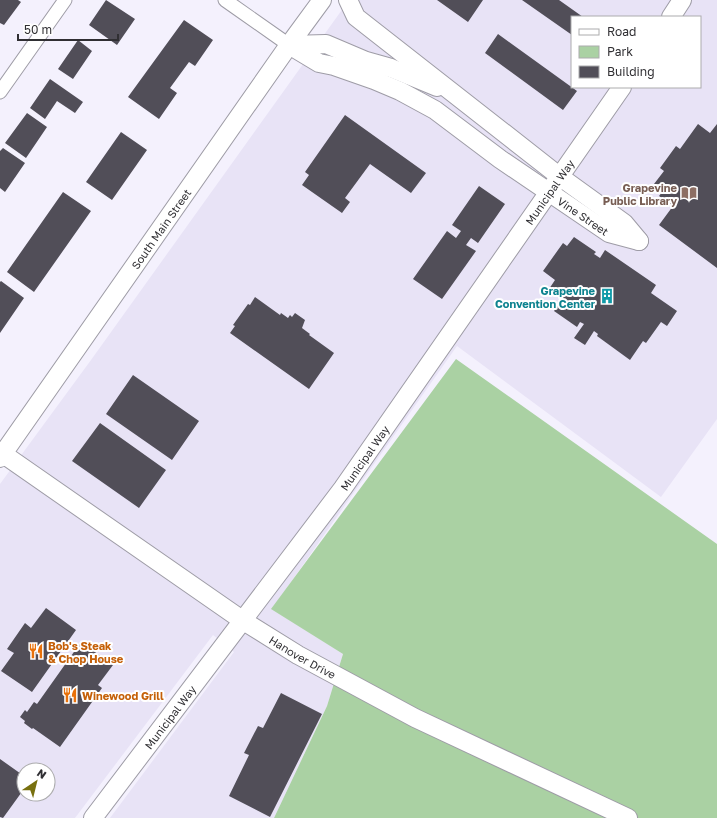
<svg xmlns="http://www.w3.org/2000/svg" width="717" height="818" font-family="'Golos Text',sans-serif">
	<style>
		.built { fill: #e8e3f6; fill-rule: evenodd }
		.green { fill: #aad1a3 }
		.building { fill: #514e58 }
		.lines { fill: none; stroke-linecap: round; stroke-linejoin: round }
		.street-casing { stroke: #9e9ca6; stroke-width: 15 }
		.secondary-casing { stroke: #9e9ca6; stroke-width: 20 }
		.street { stroke: #fff; stroke-width: 13 }
		.secondary { stroke: #fff; stroke-width: 18 }
		.labels { text-anchor: middle; dominant-baseline: central; stroke-width: 4; stroke-linejoin: round; paint-order: stroke }
		.education-label { font-size: 11px; font-weight: bold; fill: #785e54; stroke: #fff; text-anchor: end }
		.street-label { font-size: 11px; fill: #302f33; stroke: #fff }
		.culture-label { font-size: 11px; font-weight: bold; fill: #0d838f; stroke: #fff; text-anchor: end }
		.food-label { font-size: 11px; font-weight: bold; fill: #c56008; stroke: #fff; text-anchor: start }
	</style>
	<rect width="100%" height="100%" fill="#f4f1fd"/>
	<!-- built -->
	<path class="built" d="M349,0h368v419l-56,78 -204,-151 -185,263 71,45 -16,52 -53,112h-164l124,-166 -21,-17 -138,183h-75v-334l91,-124zM572,17h128v70h-128zM24,770h24v24h-24z"/>
	<!-- green -->
	<path class="green" d="M456,359l261,185v274h-443l53,-112 16,-52 -72,-45z"/>
	<!-- building -->
	<path class="building" d="M0,0h18l3,2 -17,23 -4,-2z
		M106,0l29,19 -18,26 -28,-20z
		M437,0h46l-15,22z
		M522,0h37l24,17h-11v18z
		M184,20l29,20 -18,26 -6,-4 -19,26 7,5 -18,26 -31,-22z
		M498,34l79,57 -14,19 -78,-57z
		M78,40l14,11 -19,28 -15,-10z
		M50,79l33,23 -8,11 -18,-12 -12,18 -15,-11z
		M27,113l20,14 -21,31 -21,-15z
		M345,115l81,58 -15,20 -41,-29 -25,34 5,4 -8,11 -40,-28 7,-10 -4,-3z
		M698,124l12,9 7,-9v144l-58,-43 14,-19 -14,-10 4,-5 -9,-7 10,-13 -4,-3 16,-22 4,3z
		M121,132l26,18 -35,50 -26,-18z
		M3,148l22,15 -20,29 -5,-4v-37z
		M479,186l26,18 -27,39 -7,-5 -5,7 10,6 -34,48 -29,-20 34,-48 9,7 5,-7 -9,-6z
		M63,192l28,19 -57,81 -27,-20z
		M574,237l22,15 -2,2 6,4 5,-8 51,35 -5,8 26,18 -10,15 -6,-4 -15,21 -3,-2 -13,19 -33,-24 1,-2 -4,-3 -9,14 -11,-7 10,-14 -4,-2 -3,5 -23,-16 9,-12 -14,-10 6,-9 -12,-9 20,-28 4,3z
		M1,281l23,17 -24,35v-51z
		M255,297l25,18 1,-2 7,5 2,-3 2,2 3,-4 10,7 -3,8 8,6 -1,1 25,18 -25,36 -79,-56 5,-7 -2,-1 15,-21 2,1z
		M133,375l66,46 -27,39 -66,-46z
		M100,423l66,47 -27,38 -67,-47z
		M46,608l30,22 -44,62 -31,-21 13,-18 -7,-4 18,-26 6,5z
		M81,642l32,23 -15,20 4,3 -42,59 -27,-19 -1,1 -8,-6 1,-2 -5,-4 5,-7 2,2 7,-10 3,2z
		M281,693l41,21 -52,103 -41,-21 20,-41 -5,-2 14,-27 5,2z
		M0,759l24,17v13l-21,29 -3,-1z"/>
	<g class="lines">
		<defs>
			<path id="street" d="M225,0l64,45
				M0,92l65,-92"/>
			<g id="secondary">
				<path d="M348,0l8,17 203,159 65,47 15,18"/>
				<path d="M671,17l11,-17"/>
				<path id="s1" d="M289,45l30,18 15,3 40,14 26,11 35,19 65,49 109,74 30,8"/>
				<path d="M289,45l37,-1 40,17 25,7 46,19"/>
				<path id="s2" d="M3,454l239,166 56,35 117,63 213,100"/>
				<path id="s3" d="M0,458l289,-413 33,-45"/>
				<path id="s4" d="M93,818l250,-330 279,-401"/>
			</g>
		</defs>
		<!-- street casing -->
		<use href="#street" class="street-casing"/>
		<!-- secondary casing -->
		<use href="#secondary" class="secondary-casing"/>
		<!-- street -->
		<use href="#street" class="street"/>
		<!-- secondary -->
		<use href="#secondary" class="secondary"/>
	</g>
	<!-- icons -->
	<defs>
		<symbol id="library-bare" viewBox="-9 -9 18 18"><path d="M-6-4Q-3-5.5-.7-3.5V5Q-3 3-6 4ZM6-4Q3-5.5 .7-3.5V5Q3 3 6 4Z" fill="#8d6e63" stroke="#fff" stroke-width="2.5" paint-order="stroke"/></symbol>
		<symbol id="building-bare" viewBox="-9 -9 18 18"><path d="M-4-6H4V6H1V3H-1V6H-4ZM-2.5-4.3h1.7v1.8h-1.7ZM.8-4.3h1.7v1.8H.8ZM-2.5-1h1.7V.8h-1.7ZM.8-1h1.7V.8H.8Z" fill="#0f9aa8" stroke="#fff" stroke-width="2.5" paint-order="stroke"/></symbol>
		<symbol id="restaurant-bare" viewBox="-9 -9 18 18"><path d="M-5-6h1v4h1v-4h1v4h1v-4h1v5L-1.5 .5V6h-2V.5L-5-1ZM5-6V6H3V1.5H1.5Q1.5-4 5-6Z" fill="#e8710a" stroke="#fff" stroke-width="2.5" paint-order="stroke"/></symbol>
	</defs>
	<g fill-rule="evenodd">
		<use href="#library-bare" x="678" y="182" width="22" height="22"/>
		<use href="#building-bare" x="596" y="285" width="22" height="22"/>
		<use href="#restaurant-bare" x="25" y="640" width="22" height="22"/>
		<use href="#restaurant-bare" x="59" y="684" width="22" height="22"/>
	</g>
	<g class="labels">
		<!-- education labels -->
		<g class="education-label">
			<text x="677" y="187">Grapevine<tspan x="677" dy="13">Public Library</tspan></text>
		</g>
		<!-- street labels -->
		<g class="street-label">
			<text stroke="none"><textPath href="#s4" startOffset="775">Municipal Way</textPath></text>
			<text stroke="none"><textPath href="#s1" startOffset="343">Vine Street</textPath></text>
			<text stroke="none"><textPath href="#s3" startOffset="280">South Main Street</textPath></text>
			<text stroke="none"><textPath href="#s4" startOffset="451">Municipal Way</textPath></text>
			<text stroke="none"><textPath href="#s2" startOffset="362">Hanover Drive</textPath></text>
			<text stroke="none"><textPath href="#s4" startOffset="127">Municipal Way</textPath></text>
		</g>
		<!-- culture labels -->
		<g class="culture-label">
			<text x="595" y="290">Grapevine<tspan x="595" dy="13">Convention Center</tspan></text>
		</g>
		<!-- food labels -->
		<g class="food-label">
			<text x="48" y="645">Bob's Steak<tspan x="48" dy="13">&amp; Chop House</tspan></text>
			<text x="82" y="695">Winewood Grill</text>
		</g>
	</g>
	<!-- legend -->
	<rect x="571" y="16" width="130" height="72" fill="#ffffff" stroke="#acacad"/>
	<rect x="579" y="29" width="20" height="6" fill="#ffffff" stroke="#acacad"/>
	<text x="607" y="36" font-size="12" fill="#302f33">Road</text>
	<rect x="579" y="46" width="20" height="12" fill="#aad1a3" stroke="#acacad"/>
	<text x="607" y="56" font-size="12" fill="#302f33">Park</text>
	<rect x="579" y="66" width="20" height="12" fill="#514e58" stroke="#acacad"/>
	<text x="607" y="76" font-size="12" fill="#302f33">Building</text>
	<!-- north arrow -->
	<g transform="translate(36 782) rotate(35)"><circle r="19" fill="#ffffff" stroke="#acacad"/>
	<path d="M0-3L7 15L0 10L-7 15Z" fill="#78700f"/>
	<text y="-6" font-size="11" font-weight="bold" text-anchor="middle" fill="#302f33">N</text>
	</g>
	<!-- scale -->
	<path d="M18 34v6h100v-6" fill="none" stroke="#302f33" stroke-width="2"/>
	<text x="24" y="34" font-size="12" fill="#302f33" stroke="#ffffff" stroke-width="3" paint-order="stroke">50 m</text>
</svg>
